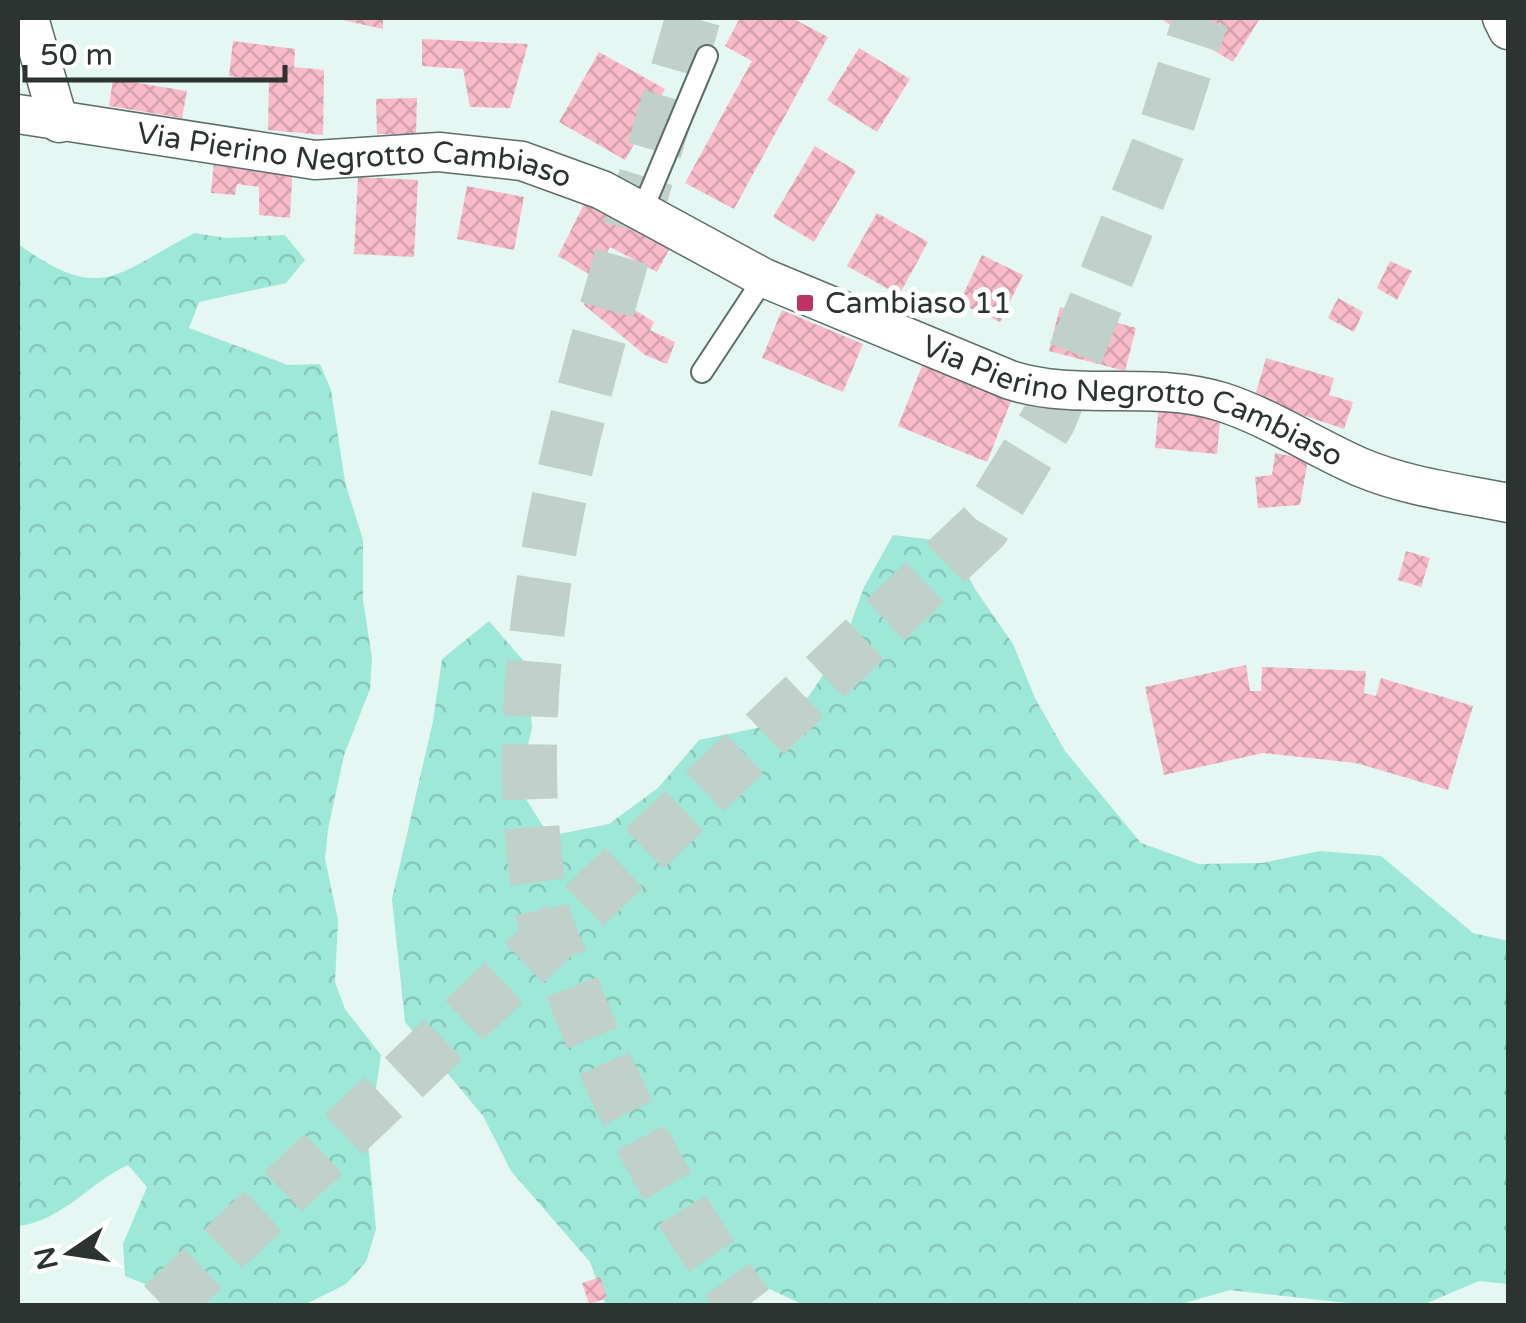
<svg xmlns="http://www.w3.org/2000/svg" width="1526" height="1323" font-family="'Varela Round',sans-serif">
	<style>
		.forest { fill: url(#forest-crowns) }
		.building { fill: url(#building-cross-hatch) }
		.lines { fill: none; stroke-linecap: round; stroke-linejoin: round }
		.highway-tunnel { stroke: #c0d0cb; stroke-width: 55; stroke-dasharray: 55 28; stroke-linecap: butt }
		.lane-casing { stroke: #5d6d69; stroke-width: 24 }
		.street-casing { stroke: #5d6d69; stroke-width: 41 }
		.lane { stroke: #fff; stroke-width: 20 }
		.street { stroke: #fff; stroke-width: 38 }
		.poi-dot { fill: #bf3367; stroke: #fff; stroke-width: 4 }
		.labels { text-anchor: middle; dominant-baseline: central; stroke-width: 10; stroke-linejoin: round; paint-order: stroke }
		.street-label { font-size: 30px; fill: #2c3331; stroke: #fff }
		.poi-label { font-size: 30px; fill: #2c3331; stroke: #fff; text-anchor: start }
	</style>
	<defs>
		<pattern id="forest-crowns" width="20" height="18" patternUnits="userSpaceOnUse" patternTransform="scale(2.5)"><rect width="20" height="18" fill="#9de8d6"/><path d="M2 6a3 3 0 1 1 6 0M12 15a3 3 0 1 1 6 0" fill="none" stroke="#87c7b8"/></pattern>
		<pattern id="building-cross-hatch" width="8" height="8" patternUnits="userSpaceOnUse" patternTransform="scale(2.5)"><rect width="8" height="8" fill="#f9bbca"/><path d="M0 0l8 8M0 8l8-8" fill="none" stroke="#d6a1ae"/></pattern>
	</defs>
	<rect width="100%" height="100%" fill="#e5f7f2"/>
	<!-- forest -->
	<path class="forest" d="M195,233l31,5 59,-3 20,25 -19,23 -87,19 -10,26 99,37 32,-1 11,26 14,92 18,58v60l9,58 -2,31 -26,66 -16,74 -3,30 13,61 -3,62 10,27 36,46 -13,87 8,87 -10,33 -20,22 -42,21 -130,1 -22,-19 -27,-11 -2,-32 24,-57 -19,-22c-39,18 -66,56 -110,61v-982c84,60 95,31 177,-11z
		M893,535l58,7 24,47 38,55 22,54 30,53 76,92 58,21 63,-1 58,-12 61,5 92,77 35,8v343l-29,-3 -59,25 -55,-1 -135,-15 -56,16h-368l-43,-20 -21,19h-136l-16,-43 -79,-91 -28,-55 -78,-94 -13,-123 41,-178 9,-62 47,-38 38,44 5,63 -14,58 31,50 60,-12 49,-36 41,-48 58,-12 52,-32 34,-51 21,-58z"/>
	<!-- building -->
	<path class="building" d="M383,18v11l-45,-10v-1z
		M740,18h52l36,19 -94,172 -49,-26 67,-122 -27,-15z
		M1166,18h94l-27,44 -69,-41z
		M422,39l106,5 -18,64 -40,-1 -7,-38 -41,-3z
		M233,41l62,8 -1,18 30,3 -1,65 -55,-5 1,-49 -40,-5z
		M859,48l51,31 -33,53 -50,-32z
		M599,52l66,37 -40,71 -66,-38z
		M113,79l74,12 -5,27 -73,-12z
		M417,98l-1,37 -39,-1 -1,-35z
		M815,146l41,25 -42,71 -41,-25z
		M215,151l78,11 -3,56 -31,-3v-28l-22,-3 -2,11 -24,-2z
		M358,177l60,3 -4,77 -60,-3z
		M467,186l57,11 -10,53 -57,-11z
		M585,202l86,44 -14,26 -47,-25 -16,30 -36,-21z
		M877,213l51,29 -29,53 -52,-29z
		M982,255l41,20 -23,47 -41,-19z
		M1390,261l22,10 -15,29 -20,-12z
		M598,274l21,10 -5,13 40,25 -4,8 25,12 -8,22 -22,-9 -61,-50z
		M1338,298l25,14 -9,20 -26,-14z
		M1060,307l76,21 -11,43 -76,-20z
		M782,310l81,34 -20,48 -81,-34z
		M1266,358l68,20 -5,17 24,7 -9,27 -90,-30z
		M924,361l89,35 -26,66 -89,-36z
		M1159,404l62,6 -4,44 -62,-6z
		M1275,453l33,6 -8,46 -42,3 -3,-31 17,-2z
		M1406,551l24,7 -9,29 -23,-7z
		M1246,665l4,26h11l1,-24 104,4 -2,22 12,3 5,-18 92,28 -25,84 -92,-27 -93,-10 -99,22 -19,-88z
		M600,1277l7,21 -18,6 -7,-21z"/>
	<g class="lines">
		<!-- highway-tunnel -->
		<path class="highway-tunnel" d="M693,18c-79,284 -202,586 -152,886 4,26 19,53 29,78 45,116 102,224 177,324
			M163,1306l820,-779 66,-108 115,-285 37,-116"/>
		<defs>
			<path id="lane" d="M642,211l65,-155
				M702,372l62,-94"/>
			<g id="street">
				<path d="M29,18l30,105"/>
				<path d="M1502,18l6,12"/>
				<path id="s1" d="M18,114l297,46 124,-8 83,9 80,29 162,88 246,102c69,22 142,0 212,22 47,15 92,45 138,65 47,20 99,26 148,36"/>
			</g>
		</defs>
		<!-- lane casing -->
		<use href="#lane" class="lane-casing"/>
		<!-- street casing -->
		<use href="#street" class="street-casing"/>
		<!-- lane -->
		<use href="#lane" class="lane"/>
		<!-- street -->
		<use href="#street" class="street"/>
	</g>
	<!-- markers -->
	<rect class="poi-dot" x="795" y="293" width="20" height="20" rx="5"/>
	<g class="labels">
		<!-- street labels -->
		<g class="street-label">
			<text stroke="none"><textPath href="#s1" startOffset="340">Via Pierino Negrotto Cambiaso</textPath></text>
			<text stroke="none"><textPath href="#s1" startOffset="1170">Via Pierino Negrotto Cambiaso</textPath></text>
		</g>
		<!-- poi labels -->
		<g class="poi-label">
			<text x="825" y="303">Cambiaso 11</text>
		</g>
	</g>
	<!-- border -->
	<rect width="1526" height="1323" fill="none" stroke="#2c3331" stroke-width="40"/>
	<!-- north arrow -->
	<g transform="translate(70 1253) rotate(257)" stroke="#ffffff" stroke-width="8" paint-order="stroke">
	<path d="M0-8L18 38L0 25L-18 38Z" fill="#2c3331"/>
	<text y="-15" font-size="28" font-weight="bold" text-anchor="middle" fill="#2c3331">N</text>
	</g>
	<!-- scale -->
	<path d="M25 65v15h260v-15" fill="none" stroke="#2c3331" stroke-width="5"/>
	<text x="40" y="65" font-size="30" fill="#2c3331" stroke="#ffffff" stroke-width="8" paint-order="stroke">50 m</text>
</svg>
